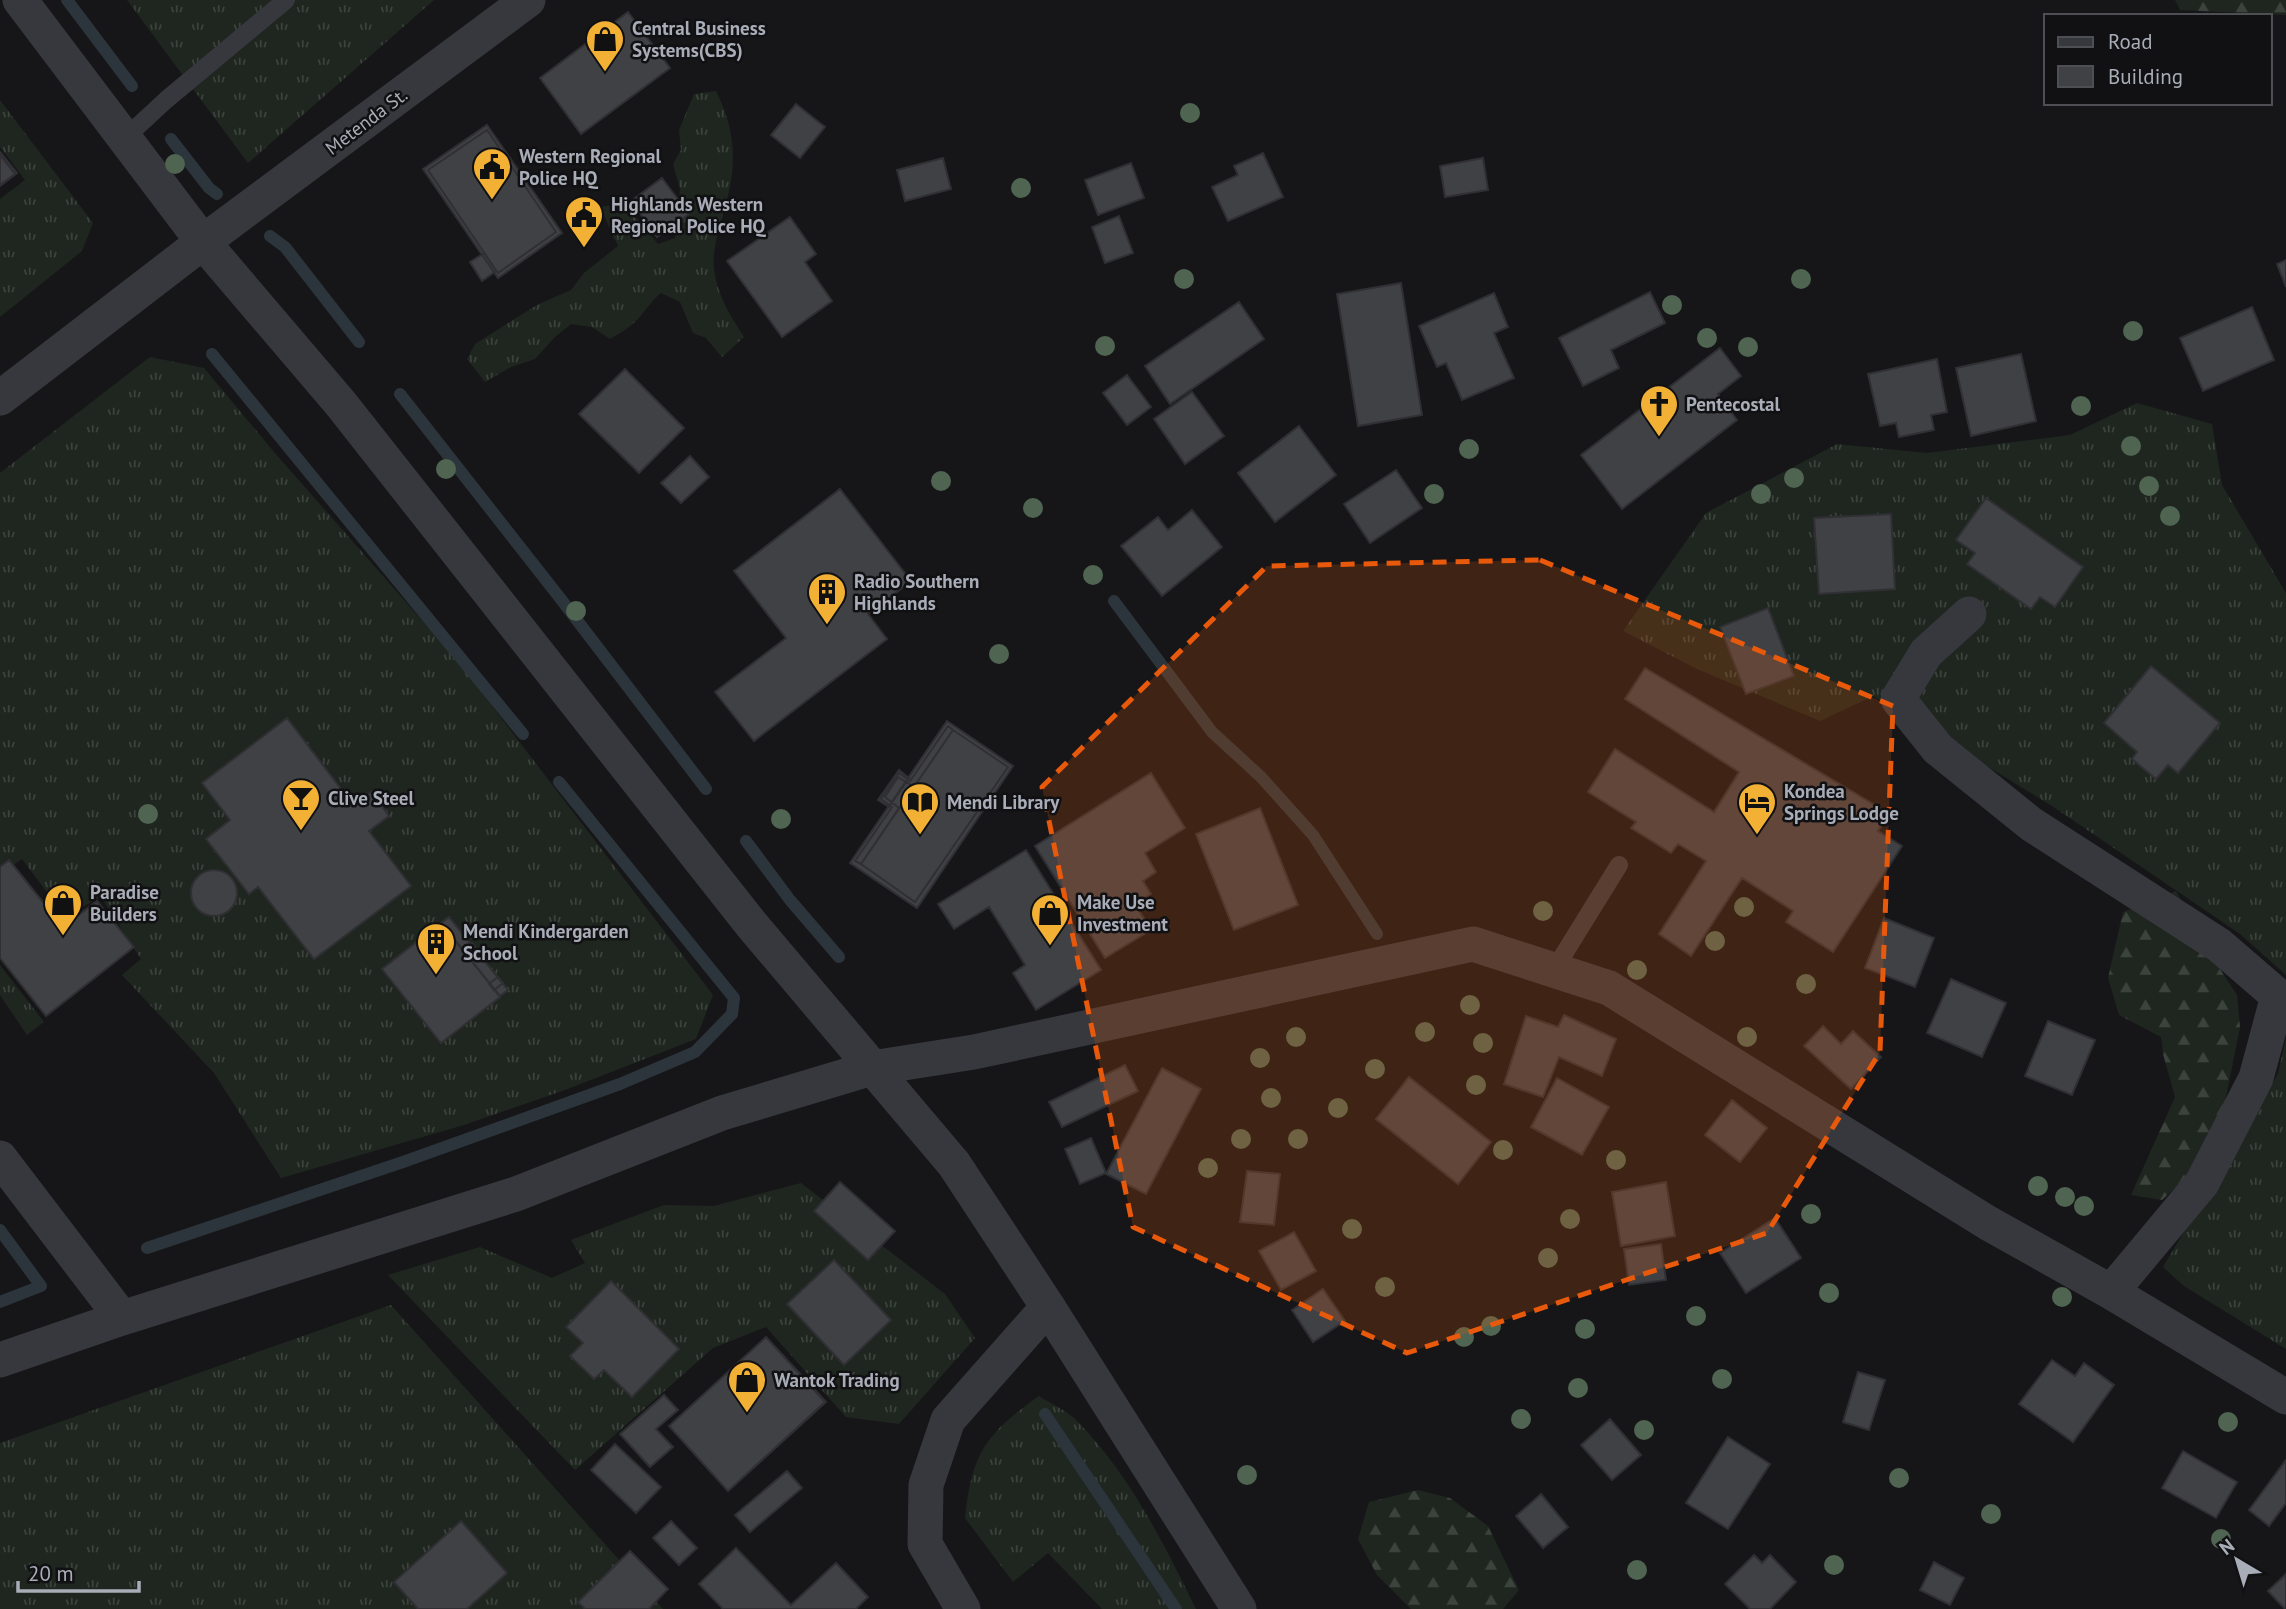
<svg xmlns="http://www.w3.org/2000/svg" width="2286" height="1609" font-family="'PT Sans',sans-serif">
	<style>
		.grass { fill: url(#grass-tufts) }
		.forest { fill: url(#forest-firs) }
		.garden { fill: #1e261f }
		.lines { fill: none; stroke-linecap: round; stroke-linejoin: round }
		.stream { stroke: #2c353c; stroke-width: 12 }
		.building { fill: #404145; stroke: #303034; stroke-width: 2 }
		.lane { stroke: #37383d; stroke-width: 18 }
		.street { stroke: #37383d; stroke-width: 35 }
		.tree { fill: #506452 }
		.marked { fill: #e8590c; fill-opacity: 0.2; stroke: #e8590c; stroke-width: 5; stroke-dasharray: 14 9; stroke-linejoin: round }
		.labels { text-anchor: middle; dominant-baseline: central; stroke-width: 5; stroke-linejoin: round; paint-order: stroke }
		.poi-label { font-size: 19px; font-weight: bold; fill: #a8adb8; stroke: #111113; text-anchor: start }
		.street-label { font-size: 19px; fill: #a8adb8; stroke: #111113 }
	</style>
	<defs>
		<pattern id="grass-tufts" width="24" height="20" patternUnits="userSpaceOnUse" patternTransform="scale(1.75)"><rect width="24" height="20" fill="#1e261f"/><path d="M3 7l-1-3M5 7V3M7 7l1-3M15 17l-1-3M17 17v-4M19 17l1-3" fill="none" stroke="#3c433d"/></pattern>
		<pattern id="forest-firs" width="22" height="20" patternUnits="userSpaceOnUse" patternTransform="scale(1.75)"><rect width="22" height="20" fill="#1e261f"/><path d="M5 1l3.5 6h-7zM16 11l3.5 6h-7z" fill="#3c433d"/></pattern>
	</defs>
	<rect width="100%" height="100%" fill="#161618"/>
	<!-- grass -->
	<path class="grass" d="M127,0h307l-186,163z
		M716,91c21,42 21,76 8,120 -5,17 -12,40 -10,58 3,26 16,46 30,68l-22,20 -16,-19 -13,-5 -13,-31 -19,-9c-8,6 -12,13 -19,21 -8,11 -20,18 -32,25l-18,-12 -21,-3 -16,13 -20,22 -24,8 -26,15 -18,-23 8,-15 62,-39 34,-15 13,-17 34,-27 -18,-39 24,-4 34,41 17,-6 5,-49 -7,-25 8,-14 -2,-20 15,-36z
		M0,100l93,123 -11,28 -82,66v-118l25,-19 -25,-33z
		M150,357l54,11 70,84 182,207 257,336 -17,44 -131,51 -101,35 -183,53 -67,-105 -92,-98 19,-16 -40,-62 -36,19 -43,-57 -22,15v-401z
		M2137,403l75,21 10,61 64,108v382l-46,-41 -185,-126 -182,-112 -53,25 -123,-52 -74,-38 83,-118 131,-69 90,9 143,-18z
		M0,965l44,57 -17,13 -27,-40z
		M2286,1038v311l-102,-63 -21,-19 115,-193z
		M801,1183l144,111 30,44 -76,86 -53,-7 -80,-90 -53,21 -138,122 -187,-195 92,-28 72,31 33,-15 -14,-23 93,-35 50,1z
		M391,1305l272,304h-663v-166z
		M1039,1396c11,7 26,14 36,23 54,54 88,123 121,190h-94l-54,-56 -35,29 -48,-64c7,-66 21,-84 74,-122z"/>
	<!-- forest -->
	<path class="forest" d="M2175,0h111v15l-106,-5z
		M2176,891l42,75 19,29 3,32 -16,80 -30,64 -32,29 -31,-5 44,-98 -12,-43 -2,-17 -42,-22 -11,-37 15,-66z
		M1418,1490l32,8 38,28 31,64 -16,19h-92l-34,-34 -19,-36 11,-37z"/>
	<!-- garden -->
	<path class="garden" d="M2286,1279v54l-30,-20z"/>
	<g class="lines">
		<!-- stream -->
		<path class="stream" d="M67,0l65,86
			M171,139l38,49 8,6
			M270,236l15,11 74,95
			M212,354l311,380
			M400,394l160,204 146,191
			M1114,601l98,131 49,45 52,58 64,99
			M746,841l44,59 49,57
			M0,1230l41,56 -41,16
			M147,1248l256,-86 217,-78 75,-32 37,-38 2,-16 -175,-216
			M1045,1414l131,195"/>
	</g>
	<!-- building -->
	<path class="building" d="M628,12l42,56 -89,66 -41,-56z
		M796,104l29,23 -25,31 -29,-23z
		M487,125l75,108 -64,45 -75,-109z
		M487,130l69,102 -58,41 -70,-103z
		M487,130l69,102 -58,41 -70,-103z
		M0,152l17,21 -17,13z
		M1263,153l20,44 -55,24 -16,-34 26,-12 -4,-9z
		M0,155l15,19 -15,11z
		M943,158l8,31 -46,12 -8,-31z
		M1483,158l5,32 -43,7 -5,-31z
		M1131,163l13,35 -46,17 -13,-35z
		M662,178l27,36 -32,23 -26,-36z
		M1119,216l14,37 -28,10 -13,-36z
		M790,217l26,37 -11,8 27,39 -50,36 -55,-76z
		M484,253l12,18 -14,10 -12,-19z
		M2286,260v27l-9,-23z
		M1401,283l21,132 -64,11 -21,-132z
		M1650,292l15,31 -54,27 8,18 -36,18 -24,-48z
		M1494,293l14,34 -14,6 20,45 -52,22 -16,-37 -9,4 -18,-41z
		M1239,302l25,37 -94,65 -25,-38z
		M2252,307l22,53 -71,31 -23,-53z
		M1720,348l21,28 -23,18 19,26 -115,89 -41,-54z
		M2021,354l15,67 -65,15 -15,-68z
		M1937,359l10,53 -16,3 3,15 -35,7 -3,-14 -16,3 -12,-52z
		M625,369l59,59 -45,45 -60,-59z
		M1127,375l24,32 -24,18 -24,-32z
		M1192,392l32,44 -39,28 -31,-45z
		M1299,426l37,49 -61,47 -37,-49z
		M690,456l19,21 -28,26 -20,-20z
		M1396,470l26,38 -52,35 -26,-39z
		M840,489l71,92 -43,33 19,25 -133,102 -39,-49 71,-54 -52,-67z
		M1986,498l97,69 -28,40 -15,-10 -9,12 -64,-45 8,-11 -19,-13z
		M1192,510l30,37 -60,49 -41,-50 37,-29 10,13z
		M1891,514l4,75 -76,5 -5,-76z
		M1768,608l26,68 -48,18 -26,-67z
		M2151,666l69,57 -42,50 -10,-8 -12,14 -24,-20 5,-7 -33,-29z
		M1645,668l245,146 -12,17 24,15 -69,106 -47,-30 7,-11 -51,-33 -51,78 -32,-22 47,-73 -28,-17 -7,9 -40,-25 5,-6 -48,-30 27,-43 99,63 25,-40 -114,-73z
		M287,718l67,88 17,-14 18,24 -20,15 42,55 -97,73 -56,-72 -9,7 -43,-55 24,-19 -28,-37z
		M947,721l66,45 -96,142 -67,-45z
		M948,726l5,4 -92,134 -6,-3 37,-54 -11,-8 18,-26 11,8z
		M953,730l55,37 -93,135 -54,-38 38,-56 -14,-11 13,-20 16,10z
		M899,770l10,8 -20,29 -11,-7z
		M1151,773l34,55 -40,25 11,19 -13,9 8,13 -16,10 16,26 -46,28 -70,-112z
		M1260,808l38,97 -64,25 -38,-96z
		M1026,850l75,120 -65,40 -23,-37 12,-8 -36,-58 -35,22 -16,-25z
		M9,860l54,67 34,-26 37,46 -88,69 -46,-58v-91z
		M191 893a23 23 0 1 1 46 0a23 23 0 1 1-46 0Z
		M449,917l59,73 -8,6 -59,-73z
		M1884,918l50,20 -19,49 -50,-19z
		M441,923l59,74 -59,46 -59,-74z
		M472,943l5,6 -10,7 -5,-6z
		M498,977l5,6 -9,7 -5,-6z
		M1951,979l55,24 -24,54 -55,-24z
		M1564,1015l52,24 -14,37 -43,-19 -16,40 -39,-13 22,-68 32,11z
		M2048,1021l47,19 -23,55 -47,-19z
		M1823,1026l18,18 12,-13 28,26 -30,32 -47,-43z
		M1125,1065l13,26 -76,36 -13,-25z
		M1162,1068l39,21 -55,105 -40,-20z
		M1409,1077l82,65 -33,42 -82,-65z
		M1557,1078l52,29 -27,48 -51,-28z
		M1732,1100l35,28 -27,34 -35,-27z
		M1091,1138l15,35 -26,11 -15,-35z
		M1247,1171l33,3 -6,51 -34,-3z
		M840,1182l55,49 -27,29 -54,-49z
		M1666,1182l9,54 -54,10 -9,-54z
		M1775,1218l26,40 -55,35 -26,-40z
		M1294,1232l22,39 -35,19 -22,-39z
		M1661,1244l5,36 -37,5 -5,-36z
		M834,1260l57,60 -47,45 -57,-61z
		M611,1281l68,68 -47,48 -28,-27 -10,9 -24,-23 13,-13 -17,-16z
		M1323,1289l22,32 -32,21 -21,-32z
		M766,1337l59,65 -97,89 -59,-65z
		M766,1337l60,65 -98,89 -59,-65z
		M2052,1360l23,16 9,-13 30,22 -41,57 -54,-38z
		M1858,1372l27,8 -16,50 -26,-8z
		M664,1395l14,15 -22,19 17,18 -23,20 -30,-33z
		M1610,1419l31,36 -29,25 -31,-35z
		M1728,1437l42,27 -42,65 -42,-26z
		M615,1444l46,43 -25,26 -45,-43z
		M2183,1451l54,31 -21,36 -54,-30z
		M2286,1460v43l-17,23 -20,-16z
		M787,1471l15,17 -52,44 -15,-17z
		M1541,1494l27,33 -25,21 -27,-32z
		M461,1521l46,52 -40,36h-49l-24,-27z
		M671,1521l26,27 -18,17 -26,-27z
		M736,1548l55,57 45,-42 32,34 -12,12h-133l-24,-25z
		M630,1551l38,38 -19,20h-64l-7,-7z
		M1754,1555l8,8 8,-8 26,27 -26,27h-20l-25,-25z
		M1934,1562l30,16 -14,27 -30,-15z
		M2286,1574v35h-1l-17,-18z"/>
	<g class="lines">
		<!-- lane -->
		<path class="lane" d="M125,138l41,-38 120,-100
			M1554,970l65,-105"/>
		<!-- street -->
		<path class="street" d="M20,0l183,242 138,162 410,520 203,240 94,143 191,302
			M0,398l203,-156 325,-242
			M1969,614l-43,39 -28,46 40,50 93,75 188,121 59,51 -22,82 -54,105 -91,109
			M0,1158l122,160
			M0,1360l122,-42 394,-124 206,-81 150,-45 102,-16 499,-108 136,44 379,235 123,69 175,105
			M963,1609l-38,-65 1,-59 22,-65 100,-113"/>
	</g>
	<!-- trees -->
	<g class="tree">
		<circle cx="1190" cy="113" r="10"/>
		<circle cx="175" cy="164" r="10"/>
		<circle cx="1021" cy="188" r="10"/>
		<circle cx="1184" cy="279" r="10"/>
		<circle cx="1801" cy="279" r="10"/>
		<circle cx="1672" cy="305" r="10"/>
		<circle cx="2133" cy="331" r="10"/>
		<circle cx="1707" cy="338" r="10"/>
		<circle cx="1105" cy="346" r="10"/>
		<circle cx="1748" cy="347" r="10"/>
		<circle cx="2081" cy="406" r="10"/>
		<circle cx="2131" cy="446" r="10"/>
		<circle cx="1469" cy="449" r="10"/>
		<circle cx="446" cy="469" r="10"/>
		<circle cx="1794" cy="478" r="10"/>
		<circle cx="941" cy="481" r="10"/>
		<circle cx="2149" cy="486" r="10"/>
		<circle cx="1434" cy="494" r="10"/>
		<circle cx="1761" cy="494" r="10"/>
		<circle cx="1033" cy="508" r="10"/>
		<circle cx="2170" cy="516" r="10"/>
		<circle cx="1093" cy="575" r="10"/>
		<circle cx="576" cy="611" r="10"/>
		<circle cx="999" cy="654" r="10"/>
		<circle cx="148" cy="814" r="10"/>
		<circle cx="781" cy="819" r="10"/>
		<circle cx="1744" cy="907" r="10"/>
		<circle cx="1543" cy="911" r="10"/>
		<circle cx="1715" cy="941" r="10"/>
		<circle cx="1637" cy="970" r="10"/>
		<circle cx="1806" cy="984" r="10"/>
		<circle cx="1470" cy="1005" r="10"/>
		<circle cx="1425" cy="1032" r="10"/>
		<circle cx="1296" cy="1037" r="10"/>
		<circle cx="1747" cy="1037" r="10"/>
		<circle cx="1483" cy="1043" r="10"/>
		<circle cx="1260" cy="1058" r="10"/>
		<circle cx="1375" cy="1069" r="10"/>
		<circle cx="1476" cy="1085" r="10"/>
		<circle cx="1271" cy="1098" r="10"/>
		<circle cx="1338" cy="1108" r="10"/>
		<circle cx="1241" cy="1139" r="10"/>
		<circle cx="1298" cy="1139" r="10"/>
		<circle cx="1503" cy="1150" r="10"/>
		<circle cx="1616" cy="1160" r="10"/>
		<circle cx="1208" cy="1168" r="10"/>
		<circle cx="2038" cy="1186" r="10"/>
		<circle cx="2065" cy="1197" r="10"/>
		<circle cx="2084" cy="1206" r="10"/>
		<circle cx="1811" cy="1214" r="10"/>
		<circle cx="1570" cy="1219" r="10"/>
		<circle cx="1352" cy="1229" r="10"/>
		<circle cx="1548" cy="1258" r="10"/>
		<circle cx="1385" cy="1287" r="10"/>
		<circle cx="1829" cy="1293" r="10"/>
		<circle cx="2062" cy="1297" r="10"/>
		<circle cx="1696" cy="1316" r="10"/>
		<circle cx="1491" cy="1326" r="10"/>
		<circle cx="1585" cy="1329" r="10"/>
		<circle cx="1464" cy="1337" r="10"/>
		<circle cx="1722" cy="1379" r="10"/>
		<circle cx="1578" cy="1388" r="10"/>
		<circle cx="1521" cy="1419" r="10"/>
		<circle cx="2228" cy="1422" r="10"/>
		<circle cx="1644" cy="1430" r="10"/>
		<circle cx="1247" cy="1475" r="10"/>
		<circle cx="1899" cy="1478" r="10"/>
		<circle cx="1991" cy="1514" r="10"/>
		<circle cx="2221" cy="1539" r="10"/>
		<circle cx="1834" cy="1565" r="10"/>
		<circle cx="1637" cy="1570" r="10"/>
	</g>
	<!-- marked area -->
	<path class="marked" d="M1540,560l353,146 -13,346 -113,181 -360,120 -274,-126 -91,-440 225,-221z"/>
	<!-- icons -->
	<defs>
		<symbol id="shop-pin" viewBox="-11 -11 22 30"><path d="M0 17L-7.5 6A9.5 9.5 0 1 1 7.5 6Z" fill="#f2b134" stroke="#111113"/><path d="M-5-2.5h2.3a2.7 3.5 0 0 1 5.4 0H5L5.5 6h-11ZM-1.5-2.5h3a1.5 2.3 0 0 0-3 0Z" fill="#111"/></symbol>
		<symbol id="civic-pin" viewBox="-11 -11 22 30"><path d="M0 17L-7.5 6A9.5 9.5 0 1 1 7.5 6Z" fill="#f2b134" stroke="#111113"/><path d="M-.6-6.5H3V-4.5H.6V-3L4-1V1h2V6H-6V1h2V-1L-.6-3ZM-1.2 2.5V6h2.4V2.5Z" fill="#111"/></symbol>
		<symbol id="church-pin" viewBox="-11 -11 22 30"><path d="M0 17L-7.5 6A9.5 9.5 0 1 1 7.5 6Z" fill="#f2b134" stroke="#111113"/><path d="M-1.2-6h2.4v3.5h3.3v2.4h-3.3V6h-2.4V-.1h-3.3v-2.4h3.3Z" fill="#111"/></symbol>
		<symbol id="building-pin" viewBox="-11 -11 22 30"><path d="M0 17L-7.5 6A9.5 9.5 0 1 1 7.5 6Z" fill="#f2b134" stroke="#111113"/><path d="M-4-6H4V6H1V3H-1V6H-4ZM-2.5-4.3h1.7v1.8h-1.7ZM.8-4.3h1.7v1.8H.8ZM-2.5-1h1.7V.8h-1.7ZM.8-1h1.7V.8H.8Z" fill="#111"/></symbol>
		<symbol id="bar-pin" viewBox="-11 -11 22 30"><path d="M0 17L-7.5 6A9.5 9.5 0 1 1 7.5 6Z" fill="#f2b134" stroke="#111113"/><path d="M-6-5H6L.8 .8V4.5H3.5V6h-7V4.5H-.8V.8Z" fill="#111"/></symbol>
		<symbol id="library-pin" viewBox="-11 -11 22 30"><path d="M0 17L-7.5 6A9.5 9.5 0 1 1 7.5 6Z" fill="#f2b134" stroke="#111113"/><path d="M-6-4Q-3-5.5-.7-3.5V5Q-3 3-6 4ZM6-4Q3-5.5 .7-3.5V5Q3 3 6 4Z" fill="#111"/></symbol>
		<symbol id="hotel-pin" viewBox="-11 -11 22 30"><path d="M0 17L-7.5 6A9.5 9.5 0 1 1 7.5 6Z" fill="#f2b134" stroke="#111113"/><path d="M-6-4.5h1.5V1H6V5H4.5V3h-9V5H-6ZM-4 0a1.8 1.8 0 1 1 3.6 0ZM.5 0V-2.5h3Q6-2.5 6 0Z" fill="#111"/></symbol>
	</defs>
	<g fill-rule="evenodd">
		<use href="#shop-pin" x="583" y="17" width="44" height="60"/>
		<use href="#civic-pin" x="470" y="145" width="44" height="60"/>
		<use href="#civic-pin" x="562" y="193" width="44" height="60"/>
		<use href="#church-pin" x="1637" y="382" width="44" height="60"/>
		<use href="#building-pin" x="805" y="570" width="44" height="60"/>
		<use href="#bar-pin" x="279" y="776" width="44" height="60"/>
		<use href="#library-pin" x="898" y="780" width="44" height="60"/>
		<use href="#hotel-pin" x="1735" y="780" width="44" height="60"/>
		<use href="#shop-pin" x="41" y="881" width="44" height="60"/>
		<use href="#shop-pin" x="1028" y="891" width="44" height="60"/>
		<use href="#building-pin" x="414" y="920" width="44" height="60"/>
		<use href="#shop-pin" x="725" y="1358" width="44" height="60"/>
	</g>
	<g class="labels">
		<!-- poi labels -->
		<g class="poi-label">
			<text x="632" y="28">Central Business<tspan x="632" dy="22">Systems(CBS)</tspan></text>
			<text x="519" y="156">Western Regional<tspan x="519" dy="22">Police HQ</tspan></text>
			<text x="611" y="204">Highlands Western<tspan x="611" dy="22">Regional Police HQ</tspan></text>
			<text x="1686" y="404">Pentecostal</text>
			<text x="854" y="581">Radio Southern<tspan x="854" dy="22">Highlands</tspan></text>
			<text x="1784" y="791">Kondea<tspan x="1784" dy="22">Springs Lodge</tspan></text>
			<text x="328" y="798">Clive Steel</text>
			<text x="947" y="802">Mendi Library</text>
			<text x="90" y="892">Paradise<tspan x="90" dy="22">Builders</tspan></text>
			<text x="1077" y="902">Make Use<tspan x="1077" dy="22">Investment</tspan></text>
			<text x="463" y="931">Mendi Kindergarden<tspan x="463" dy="22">School</tspan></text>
			<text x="774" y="1380">Wantok Trading</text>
		</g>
		<!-- street labels -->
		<g class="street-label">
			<text transform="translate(366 121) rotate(-37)">Metenda St.</text>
		</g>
	</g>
	<!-- legend -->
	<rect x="2044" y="14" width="228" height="91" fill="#111113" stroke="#4d4f55" stroke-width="2"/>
	<rect x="2058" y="37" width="35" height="10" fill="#37383d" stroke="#4d4f55" stroke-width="2"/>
	<text x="2108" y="49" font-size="21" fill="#a8adb8">Road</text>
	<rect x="2058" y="66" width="35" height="21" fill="#404145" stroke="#4d4f55" stroke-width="2"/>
	<text x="2108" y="84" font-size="21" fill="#a8adb8">Building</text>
	<!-- north arrow -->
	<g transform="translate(2237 1560) rotate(322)" stroke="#111113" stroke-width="5" paint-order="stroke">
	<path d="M0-5L12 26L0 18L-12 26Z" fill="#a8adb8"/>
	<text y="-10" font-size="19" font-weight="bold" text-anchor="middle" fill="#a8adb8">N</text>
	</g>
	<!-- scale -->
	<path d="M18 1581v10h121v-10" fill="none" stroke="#a8adb8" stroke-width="3.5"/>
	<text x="28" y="1581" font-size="21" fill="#a8adb8" stroke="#111113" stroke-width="5" paint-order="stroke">20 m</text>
</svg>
